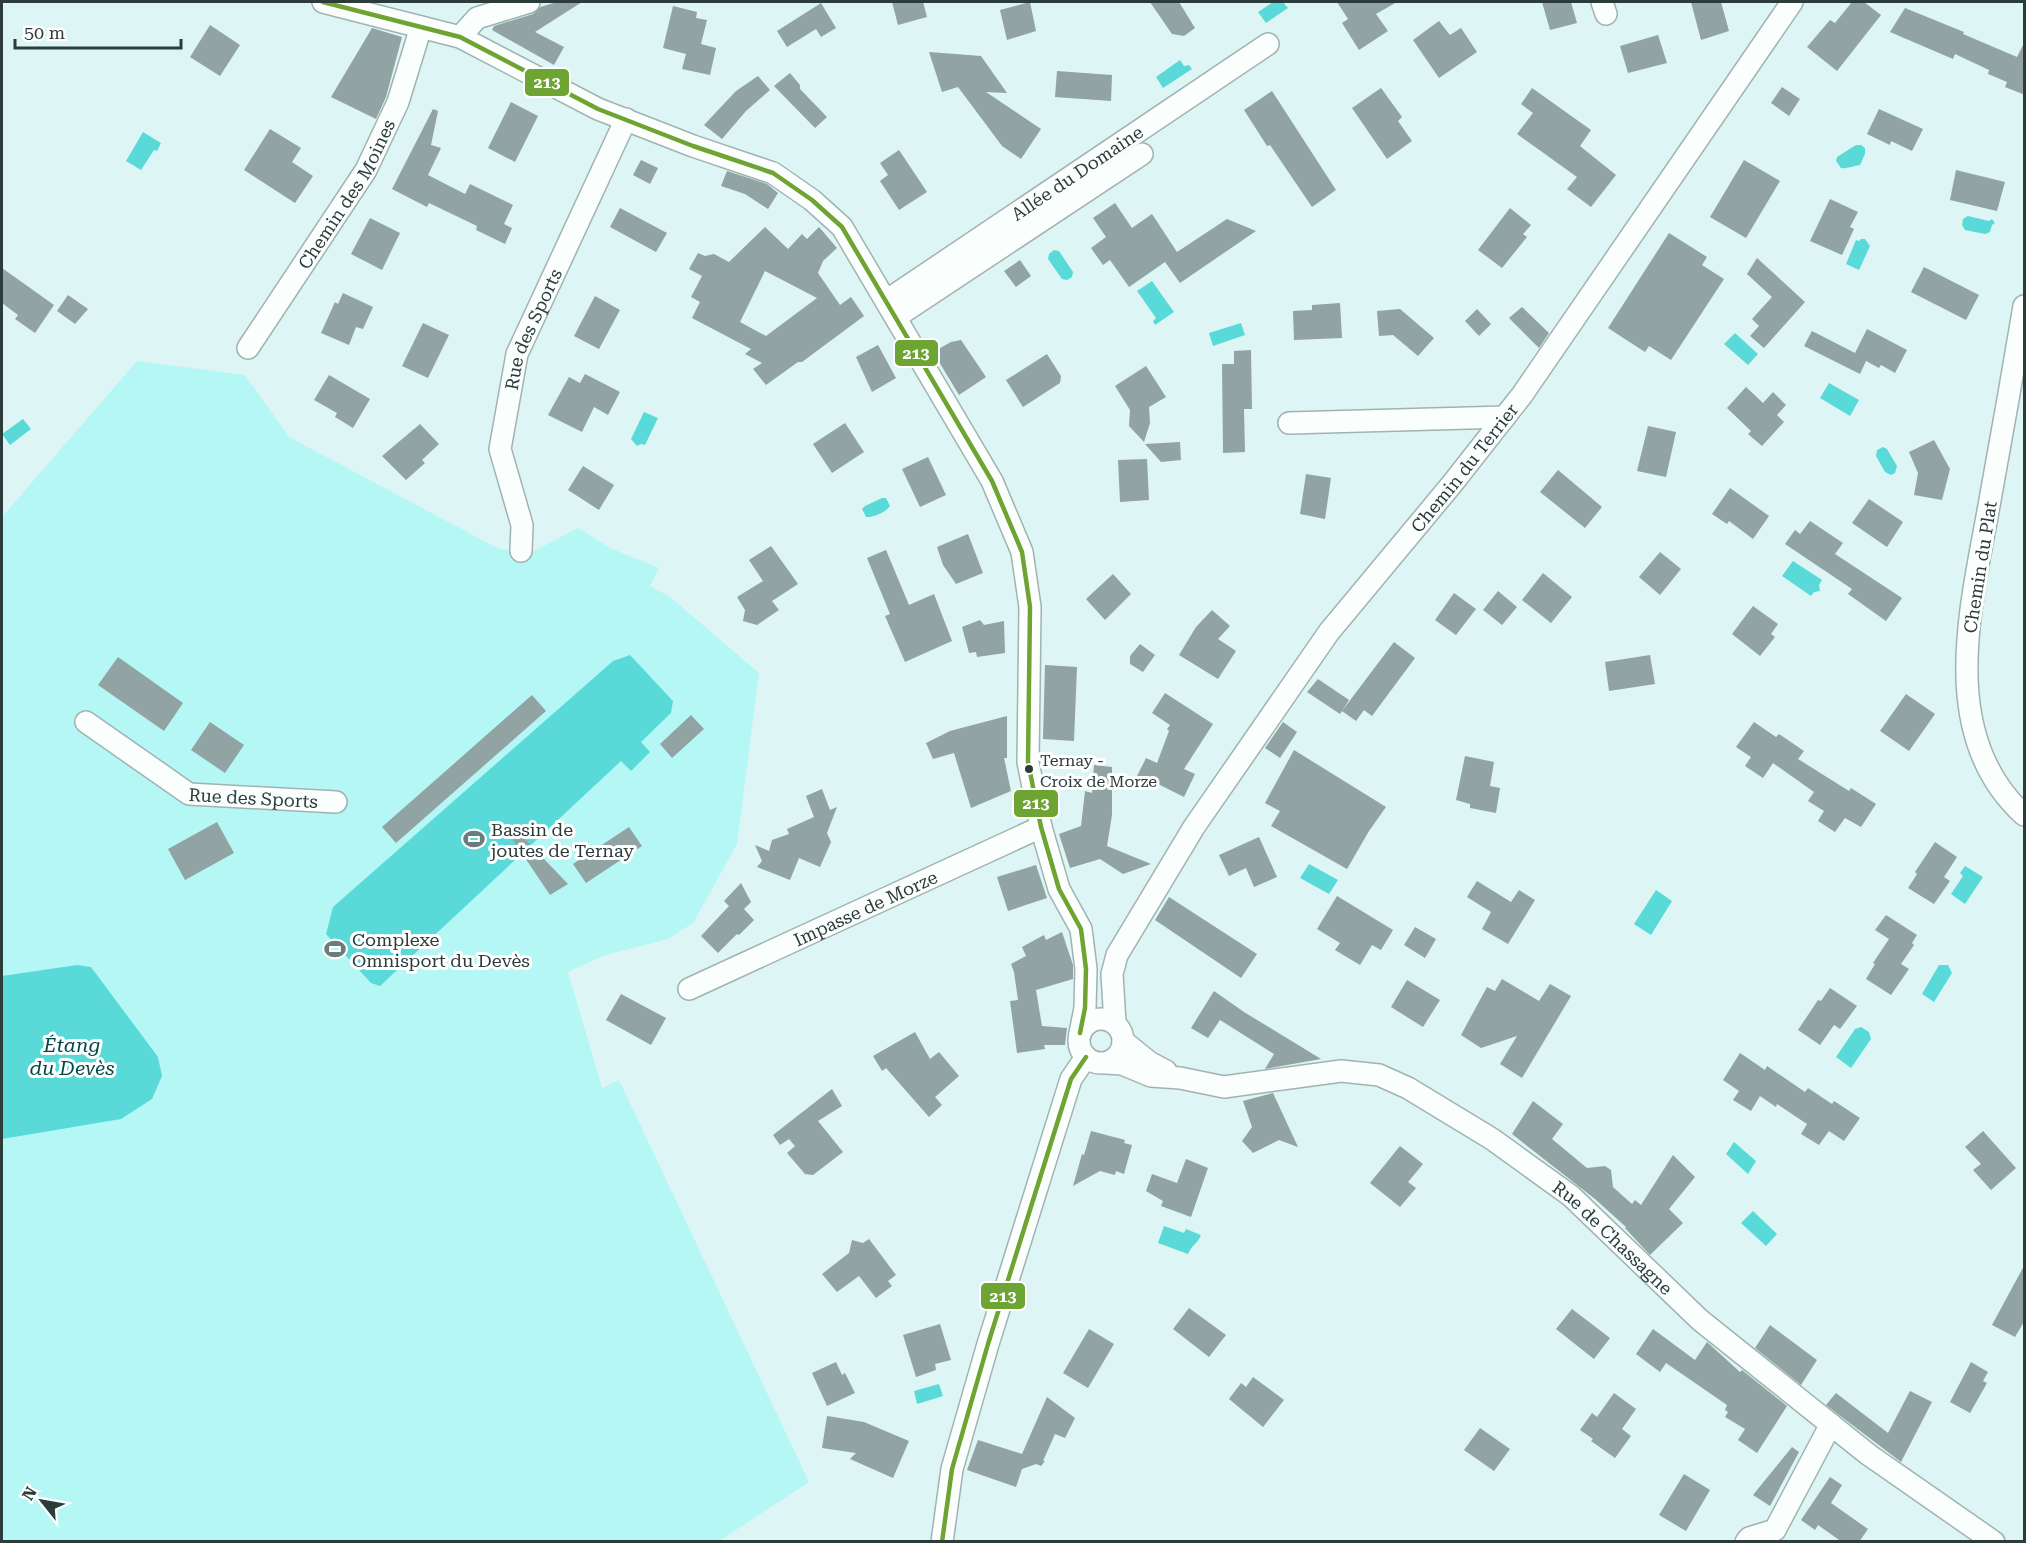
<svg xmlns="http://www.w3.org/2000/svg" width="2026" height="1543" font-family="'Roboto Serif',serif">
	<style>
		.green { fill: #b5f7f5 }
		.water { fill: #59dad9 }
		.building { fill: #91a3a2; fill-rule: evenodd }
		.lines { fill: none; stroke-linecap: round; stroke-linejoin: round }
		.street-casing { stroke: #a0b3b2; stroke-width: 24 }
		.street { stroke: #fafefd; stroke-width: 21 }
		.bus-1-casing { stroke: #fff; stroke-width: 9 }
		.bus-1 { stroke: #6da432; stroke-width: 4.5 }
		.bus-dot { fill: #2b3c3b; stroke: #fff; stroke-width: 2 }
		.labels { text-anchor: middle; dominant-baseline: central; stroke-width: 6; stroke-linejoin: round; paint-order: stroke }
		.bus-label { font-size: 16px; fill: #2b3c3b; stroke: #fff; text-anchor: start }
		.street-label { font-size: 18px; fill: #2b3c3b; stroke: #fff }
		.poi-label { font-size: 18px; fill: #2b3c3b; stroke: #fff; text-anchor: start }
		.water-label { font-size: 20px; font-style: italic; fill: #004948; stroke: #fff }
		.line-badge { stroke: #fff; stroke-width: 2 }
		.badge-label { font-size: 16px; text-anchor: middle; font-weight: bold; fill: #fff }
	</style>
	<rect width="100%" height="100%" fill="#ddf5f4"/>
	<!-- green -->
	<path class="green" d="M137,361l108,14 44,62 210,112 33,3 46,-24 32,20 49,20 -9,18 20,11 89,76 -22,171 -44,79 -25,16 -63,16 -37,17 34,116 17,-8 190,402 -90,59h-717v-1024z"/>
	<!-- water -->
	<path class="water" d="M1273,2h10l5,6 -22,15 -8,-11z
		M1180,60l4,6 5,-1 3,4 -29,19 -7,-11z
		M143,132l18,11 -4,8 -3,-1 -13,20 -15,-9z
		M1856,145h5l4,3v6l-5,11c-7,1 -13,4 -19,3l-5,-7 1,-4z
		M1968,216l21,5 3,-2 3,4 -3,2 -2,7 -5,2 -20,-4 -3,-5 1,-6z
		M1861,239h4l5,7 -11,24 -13,-6 10,-24 3,1z
		M1054,250l5,1 14,21 -1,5 -5,3 -5,-1 -14,-20 1,-5z
		M1152,281l22,31 -19,13 -2,-4 3,-3 -19,-27z
		M1241,323l4,12 -32,11 -4,-13z
		M1735,333l23,21 -10,11 -24,-21z
		M1829,383l30,17 -9,16 -30,-18z
		M644,412l14,6 -13,27 -4,-1 -4,2 -6,-7z
		M23,419l8,10 -21,16 -8,-11z
		M1883,447l4,2 10,17 -2,7 -4,2 -6,-3 -9,-16 1,-6z
		M882,498h4l4,8c-4,6 -17,12 -24,11l-4,-8 3,-3z
		M1793,561l29,19 -3,5 1,6 -6,1 -3,4 -29,-20z
		M630,655l43,46 -2,12 -30,29 9,10 -19,19 -10,-10 -241,225 -9,-3 -45,-49 7,-27 280,-246z
		M1309,864l29,16 -9,14 -29,-16z
		M1965,866l18,11 -18,27 -14,-10 12,-18 -3,-3z
		M1656,890l16,11 -21,34 -17,-11z
		M77,965l14,2 67,90 4,19 -10,23 -31,20 -119,20v-163z
		M1939,965h9l4,8 -18,29 -12,-8z
		M1861,1027l8,5 2,7 -20,29 -15,-11 19,-28z
		M1734,1142l22,19 -8,13 -22,-20z
		M1753,1211l24,23 -11,12 -25,-23z
		M1164,1226l20,7 2,-4 15,6c-3,8 -10,11 -13,19l-30,-11z
		M939,1384l4,12 -26,8 -3,-13z"/>
	<!-- building -->
	<path class="building" d="M557,2h25l-47,30 29,15 -10,18 -62,-35 2,-4 39,-12 7,-7z
		M892,2h31l4,15 -29,8z
		M1030,2l6,29 -29,9 -7,-30z
		M1150,2h29l16,26 -11,8 -12,-2z
		M1337,2h60l-21,12 12,17 -29,19 -17,-27 6,-4z
		M1542,2h29l6,21 -27,7z
		M1691,2h30l8,29 -28,9z
		M1852,2h12l17,13 -44,56 -30,-24 23,-27 5,3z
		M821,3l15,25 -15,9 -5,-8 -29,18 -10,-16z
		M673,6l24,6 -1,6 11,2 -6,24 15,4 -6,27 -28,-6 4,-15 -23,-6z
		M1905,8l59,24 -1,2 54,23 8,-16v54l-20,-8 2,-5 -19,-8 1,-4 -34,-16 -2,5 -63,-27z
		M1439,21l11,14 11,-7 16,24 -38,26 -26,-38z
		M210,25l30,20 -20,31 -30,-19z
		M372,28l30,9 -16,60 -10,22 -45,-22z
		M1658,35l9,28 -39,10 -8,-27z
		M929,52l52,4 26,37 -21,-1 55,37 -20,30 -19,-13 -44,-59 -16,5z
		M1057,71l55,4 -1,26 -56,-4z
		M790,73l10,12v4l27,28 -12,11 -41,-42z
		M758,76l12,14 -24,21 -24,28 -18,-14 32,-34z
		M1782,87l18,12 -11,17 -18,-13z
		M1381,88l21,29 -4,4 14,20 -25,18 -35,-51z
		M1532,88l59,42 -11,16 36,29 -25,32 -24,-18 10,-12 -60,-43 16,-21 -12,-9z
		M1272,91l64,99 -24,17 -42,-62 -3,1 -23,-36z
		M511,102l27,14 -23,46 -27,-14z
		M433,109l5,2 -7,34 10,3 -13,27 37,19 5,-10 43,21 -9,19 8,4 -7,16 -29,-14 1,-4 -48,-23 -2,4 -35,-18z
		M1879,109l44,20 -11,22 -21,-10 -1,4 -23,-11z
		M270,129l31,19 -9,14 21,14 -18,27 -51,-33z
		M899,150l28,42 -28,18 -19,-29 8,-6 -8,-12z
		M641,160l17,8 -8,16 -17,-9z
		M1744,160l36,21 -34,57 -36,-21z
		M1956,170l49,12 -8,29 -47,-11z
		M727,171l40,13 11,9 -10,16 -23,-15 -24,-8z
		M1830,199l28,13 -8,15 4,2 -12,26 -32,-14z
		M1115,203l17,25 20,-14 25,38 50,-33 29,12 -76,52 -15,-21 -36,25 -19,-27 -7,5 -12,-17 15,-11 -13,-19z
		M620,208l47,25 -11,19 -46,-25z
		M1510,208l21,17 -8,9 4,3 -25,31 -24,-18z
		M370,218l30,15 -18,37 -31,-16z
		M765,227l23,22 14,-15 5,5 12,-12 18,21 -14,13 -5,12 22,32 11,-8 13,19 -62,46h-4l-32,23 -13,-16 9,-6 -17,-9 6,-5 -59,-31 8,-16 -9,-5 11,-21 -13,-7 9,-16 7,3 9,-2 15,8zM765,271l52,27 -51,38 -26,-14z
		M1669,233l38,24 -5,8 22,14 -53,81 -22,-14 -4,6 -37,-24z
		M1757,258l48,44 -41,46 -14,-12 9,-10 -7,-7 20,-22 -25,-23z
		M1020,260l11,16 -15,11 -12,-16z
		M1924,267l55,28 -13,25 -55,-28z
		M2,268l52,37 -19,28 -20,-14 3,-4 -16,-12z
		M343,293l30,14 -10,22 -7,-2 -7,18 -28,-12 14,-31 3,2z
		M68,295l20,14 -13,15 -18,-13z
		M595,296l25,14 -21,39 -25,-13z
		M1340,303l2,35 -48,2 -1,-29 19,-1v-5z
		M1522,307l27,26 -10,15 -30,-30z
		M1400,309l34,29 -16,18 -25,-21 -14,1 -2,-25z
		M1477,309l14,15 -12,12 -14,-15z
		M423,323l26,12 -21,43 -26,-12z
		M1867,329l40,21 -12,23 -14,-8 -2,3 -13,-7 -6,13 -56,-28 8,-15 43,22z
		M961,340l25,37 -27,18 -26,-43 18,-10z
		M878,345l18,33 -24,14 -16,-35z
		M1251,350l1,59h-8l1,43 -22,1 -1,-89h12v-13z
		M1047,354l14,22 -1,7 -37,24 -17,-27z
		M1146,366l20,31 -17,10 1,16 -6,19 -15,-16 1,-16 -15,-24z
		M585,374l35,18 -12,23 -14,-8 -12,25 -34,-17 21,-38 11,6z
		M329,375l41,24 -17,29 -18,-11 2,-4 -23,-13z
		M1746,387l17,16 10,-11 13,13 -9,10 7,7 -22,24 -14,-12 3,-3 -24,-23z
		M845,423l19,29 -32,21 -19,-29z
		M420,424l19,20 -17,16 3,3 -19,17 -24,-24z
		M1648,426l28,6 -10,45 -29,-6z
		M1934,440l16,29 -8,31 -28,-5 4,-22 -9,-21z
		M1180,442l1,18 -20,2 -16,-18z
		M928,457l18,38 -26,12 -18,-38z
		M1147,459l2,41 -29,2 -2,-42z
		M583,466l31,19 -15,25 -31,-20z
		M1558,470l44,37 -17,21 -45,-36z
		M1306,474l25,4 -6,41 -25,-5z
		M1730,488l39,28 -16,23 -24,-18 -2,3 -15,-10z
		M1869,499l34,23 -16,25 -35,-24z
		M1810,521l33,22 -8,11 67,44 -16,23 -38,-27 4,-5 -67,-45 10,-14 5,4z
		M968,534l15,39 -27,11 -13,-19 -6,-18z
		M771,546l27,38 -26,17 7,9 -22,15 -14,-4 2,-11 -8,-13 26,-16 -14,-21z
		M886,550l23,55 25,-11 18,47 -47,21 -20,-46 5,-2 -23,-56z
		M1660,552l21,17 -21,26 -21,-18z
		M1543,573l29,24 -21,26 -29,-23z
		M1113,574l18,20 -26,26 -19,-21z
		M1498,591l19,16 -15,18 -19,-15z
		M1454,593l22,16 -20,26 -21,-15z
		M1753,606l25,18 -7,10 4,3 -15,19 -28,-22z
		M1212,610l18,16 -12,13 18,12 -18,28 -39,-24 17,-28z
		M980,620l4,5 20,-4 1,32 -28,4 -1,-5 -7,1 -7,-26z
		M1394,642l21,16 -43,58 -8,-6 -8,11 -14,-10 -2,3 -33,-22 11,-13 31,21 -7,11z
		M1140,644l15,11 -12,17 -13,-8v-8z
		M1650,655l5,29 -46,7 -4,-29z
		M118,657l65,46 -19,28 -66,-46z
		M1045,665l32,2 -3,74 -31,-2z
		M1165,693l48,31 -29,45 11,5 -11,23 -30,-15 -1,3 -16,-9 9,-18 11,5 12,-32 -2,-2 3,-4 -18,-12z
		M1906,694l29,20 -26,37 -29,-20z
		M532,695l14,16 -150,132 -14,-16z
		M691,715l13,14 -32,29 -12,-14z
		M1007,716v42h-3l7,33 -40,17 -17,-55 -21,6 -7,-16 24,-12z
		M210,722l34,23 -19,28 -34,-23z
		M1283,722l14,10 -17,26 -15,-10z
		M1754,722l22,15 3,-3 25,17 -6,8 51,32 2,-3 25,16 -15,23 -16,-9 -10,14 -17,-11 6,-10 -16,-10 6,-9 -41,-29 -10,15 -18,-12 6,-9 -15,-10z
		M1294,750l92,57 -17,24 -22,38 -76,-43 9,-15 -15,-8z
		M1465,756l29,6 -4,24 10,2 -4,25 -26,-5v-4l-14,-4z
		M1094,765l18,2v48l-5,31 44,18 -28,10 -23,-15 -30,9 -11,-34 22,-8 4,-35 7,2z
		M822,789l8,21 7,-3 -10,26 4,9 -11,25 -21,-9 -9,22 -33,-13 5,-6 -7,-16 14,6 3,-11 17,-6 -2,-5 27,-12 -8,-21z
		M217,822l17,31 -49,27 -17,-31z
		M629,827l13,19 -56,37 -13,-19z
		M520,834l48,50 -18,11 -37,-55z
		M1259,837l18,40 -23,10 -8,-19 -17,8 -10,-21z
		M1935,842l22,15 -13,20 6,4 -16,23 -26,-16 9,-14 -2,-2z
		M1036,865l11,33 -39,13 -11,-34z
		M1477,881l34,21 8,-12 16,10 -27,44 -26,-15 9,-17 -24,-15z
		M741,883l10,19 -7,7 10,11 -15,15 -2,-1 -19,19 -17,-17 28,-30 -5,-5z
		M1337,896l56,34 -12,20 -9,-5 -12,20 -25,-15 5,-7 -23,-14z
		M1169,897l88,57 -16,24 -86,-58z
		M1886,915l31,20 -5,8 2,2 -13,19 8,5 -18,26 -25,-16 9,-15 -2,-1 16,-24 -14,-9z
		M1415,927l21,12 -11,19 -21,-13z
		M1062,932l11,33v14l-37,11 6,36 25,2 -2,17h-21l1,4 -28,4 -7,-52 8,-1 -4,-28 -3,-8 15,-8 -4,-9 22,-12 2,5z
		M1502,979l37,22 11,-17 21,12 -49,82 -22,-14 17,-28 -36,12 -20,-13 26,-48 8,4z
		M1407,980l33,20 -17,27 -32,-20z
		M1830,988l27,18 -17,23 -6,-4 -14,20 -22,-15 20,-30 3,1z
		M1214,991l30,21 77,47 -56,10 9,-15 -54,-34 -12,18 -17,-10z
		M621,994l45,24 -15,27 -45,-25z
		M915,1032l15,27 9,-7 20,24 -24,21 7,8 -13,12 -43,-49 -4,3 -9,-15z
		M1740,1053l25,17 2,-4 38,26 3,-4 24,16 2,-3 26,17 -16,23 -15,-10 -10,14 -18,-11 6,-10 -30,-20 -1,3 -16,-11 -9,15 -18,-11 6,-9 -16,-11z
		M832,1089l10,17 -24,15 25,31 -30,23 -8,-1 -18,-21 8,-7 -6,-7 -9,6 -7,-10z
		M1273,1093l25,54 -19,-7 -26,13 -11,-12 10,-14 -9,-26z
		M1533,1101l30,23 -11,15 35,29 18,-2 6,4 2,17 19,17 3,-4 6,5 32,-50 22,22 -26,32 14,14 -33,32 -25,-27 1,-1 -31,-28 -83,-65z
		M1091,1131l34,9 -1,3 8,2 -8,29 -8,-3 -1,4 -15,-4 -27,15 9,-32 2,1z
		M1983,1131l33,37 -25,22 -18,-20 8,-6 -16,-17z
		M1400,1146l23,18 -15,18 8,6 -16,19 -30,-24z
		M1186,1159l22,9 -17,49 -30,-11 2,-5 -17,-10 6,-17 25,9z
		M869,1239l27,36 -8,6 4,5 -16,12 -17,-22 -22,16 -15,-18 27,-21 3,-13 11,3z
		M2025,1264v56l-10,17 -23,-12z
		M1189,1308l37,27 -17,22 -36,-28z
		M1572,1309l38,29 -16,21 -38,-30z
		M940,1324l11,36 -16,4 1,6 -20,7 -13,-42z
		M1770,1325l47,35 -16,25 -46,-37z
		M1089,1329l25,15 -26,44 -25,-15z
		M1653,1329l42,31 12,-18 33,30 2,-2 45,36 -30,47 -19,-13 7,-11 -20,-12 3,-5 -3,-2 2,-5 -61,-42 -6,9 -24,-18z
		M836,1362l6,13 3,-2 10,20 -28,13 -15,-33z
		M1971,1362l17,10 -5,9 4,2 -17,30 -20,-11z
		M1253,1377l31,23 -21,27 -34,-28 12,-16 5,4z
		M1910,1391l22,11 -31,60 -75,-57 10,-12 52,40z
		M1614,1393l22,16 -14,20 9,7 -16,22 -24,-17 2,-2 -13,-9 12,-17 5,4z
		M1047,1397l28,21 -10,20 -10,-4 -12,27h2l-4,5 -5,-2 -14,5 -6,18 -49,-17 11,-30 44,14z
		M827,1416l37,6 45,19 -16,37 -43,-19 6,-6 -34,-5z
		M1480,1428l30,21 -16,22 -30,-21z
		M1792,1447l7,5 -29,54 -17,-11z
		M1684,1474l26,16 -24,41 -27,-16z
		M1830,1477l12,8 -11,18 37,26 -9,13h-17l-24,-17 -3,5 -14,-10z"/>
	<g class="lines">
		<defs>
			<g id="street">
				<path d="M323,2l137,35 138,72 95,37 80,27 39,27 30,27 150,254 30,71 8,55 -2,155 13,65 18,62 22,40 5,40 -1,39 -5,25"/>
				<path d="M1602,2l4,12"/>
				<path d="M460,37l17,-19 52,-16"/>
				<path id="s1" d="M886,301l382,-257"/>
				<path d="M2024,306c-11,65 -22,129 -34,194 -18,103 -55,234 34,315"/>
				<path d="M896,317l246,-163"/>
				<path id="s2" d="M248,348l118,-178 32,-68 23,-75"/>
				<path d="M1289,423l216,-6"/>
				<path id="s3" d="M521,551l1,-26 -22,-76 17,-95 109,-235"/>
				<path id="s4" d="M86,722l103,72 147,8"/>
				<path id="s5" d="M689,989l352,-162"/>
				<circle cx="1101" cy="1041" r="22"/>
				<path id="s6" d="M1115,1023l-3,-49 5,-19 77,-128 135,-195 123,-148 70,-89 270,-393"/>
				<path d="M1123,1041l26,21 17,9"/>
				<path id="s7" d="M1106,1063l16,1 29,12 29,2 44,9 117,-16 38,4 29,13 84,51 79,57 129,124 169,135 125,87"/>
				<path d="M942,1542l10,-73 36,-125 83,-265 15,-22"/>
				<path d="M1746,1542l3,-4 26,-8 56,-106"/>
			</g>
		</defs>
		<!-- street casing -->
		<use href="#street" class="street-casing"/>
		<!-- street -->
		<use href="#street" class="street"/>
		<defs>
			<path id="bus-1" d="M323,2l137,35 138,72 95,37 80,27 39,27 30,27 150,254 30,71 8,55 -2,155 13,65 18,62 22,40 5,40 -1,39 -5,25
				M942,1542l10,-73 36,-125 83,-265 15,-22"/>
		</defs>
		<!-- bus-1 casing -->
		<use href="#bus-1" class="bus-1-casing"/>
		<!-- bus-1 -->
		<use href="#bus-1" class="bus-1"/>
	</g>
	<!-- icons -->
	<defs>
		<symbol id="stadium-bare" viewBox="-9 -9 18 18"><path d="M0-5a6.5 5 0 1 0 0 10a6.5 5 0 1 0 0-10ZM-3.5-1.8h7v3.6h-7Z" fill="#697d7c" stroke="#fff" stroke-width="2.5" paint-order="stroke"/></symbol>
	</defs>
	<g fill-rule="evenodd">
		<use href="#stadium-bare" x="459" y="824" width="30" height="30"/>
		<use href="#stadium-bare" x="320" y="934" width="30" height="30"/>
	</g>
	<!-- markers -->
	<circle class="bus-dot" cx="1029" cy="769" r="5"/>
	<g class="labels">
		<!-- bus labels -->
		<g class="bus-label">
			<text x="1040" y="760">Ternay -<tspan x="1040" dy="21">Croix de Morze</tspan></text>
		</g>
		<!-- street labels -->
		<g class="street-label">
			<text stroke="none"><textPath href="#s1" startOffset="230">Allée du Domaine</textPath></text>
			<text stroke="none"><textPath href="#s2" startOffset="183">Chemin des Moines</textPath></text>
			<text stroke="none"><textPath href="#s3" startOffset="230">Rue des Sports</textPath></text>
			<text stroke="none"><textPath href="#s6" startOffset="668">Chemin du Terrier</textPath></text>
			<text transform="translate(1980 567) rotate(-81)">Chemin du Plat</text>
			<text stroke="none"><textPath href="#s4" startOffset="190">Rue des Sports</textPath></text>
			<text stroke="none"><textPath href="#s5" startOffset="194">Impasse de Morze</textPath></text>
			<text stroke="none"><textPath href="#s7" startOffset="564">Rue de Chassagne</textPath></text>
		</g>
		<!-- poi labels -->
		<g class="poi-label">
			<text x="491" y="829">Bassin de<tspan x="491" dy="21">joutes de Ternay</tspan></text>
			<text x="352" y="939">Complexe<tspan x="352" dy="21">Omnisport du Devès</tspan></text>
		</g>
		<!-- water labels -->
		<g class="water-label">
			<text x="72" y="1045">Étang<tspan x="72" dy="23">du Devès</tspan></text>
		</g>
	</g>
	<g class="line-badge">
		<rect x="524" y="68" width="46" height="29" rx="6" fill="#6da432"/>
		<rect x="894" y="339" width="45" height="28" rx="6" fill="#6da432"/>
		<rect x="1013" y="789" width="46" height="29" rx="6" fill="#6da432"/>
		<rect x="980" y="1282" width="46" height="28" rx="6" fill="#6da432"/>
	</g>
	<g class="badge-label">
		<text x="547" y="88">213</text>
		<text x="916" y="359">213</text>
		<text x="1036" y="809">213</text>
		<text x="1003" y="1302">213</text>
	</g>
	<!-- border -->
	<rect width="2026" height="1543" fill="none" stroke="#2b3c3b" stroke-width="6"/>
	<!-- north arrow -->
	<g transform="translate(42 1501) rotate(301)" stroke="#ffffff" stroke-width="4.5" paint-order="stroke">
	<path d="M0-4.5L10 22L0 15L-10 22Z" fill="#2b3c3b"/>
	<text y="-9" font-size="16" font-weight="bold" text-anchor="middle" fill="#2b3c3b">N</text>
	</g>
	<!-- scale -->
	<path d="M15 39v9h166v-9" fill="none" stroke="#2b3c3b" stroke-width="3"/>
	<text x="24" y="39" font-size="18" fill="#2b3c3b" stroke="#ffffff" stroke-width="4.5" paint-order="stroke">50 m</text>
</svg>
